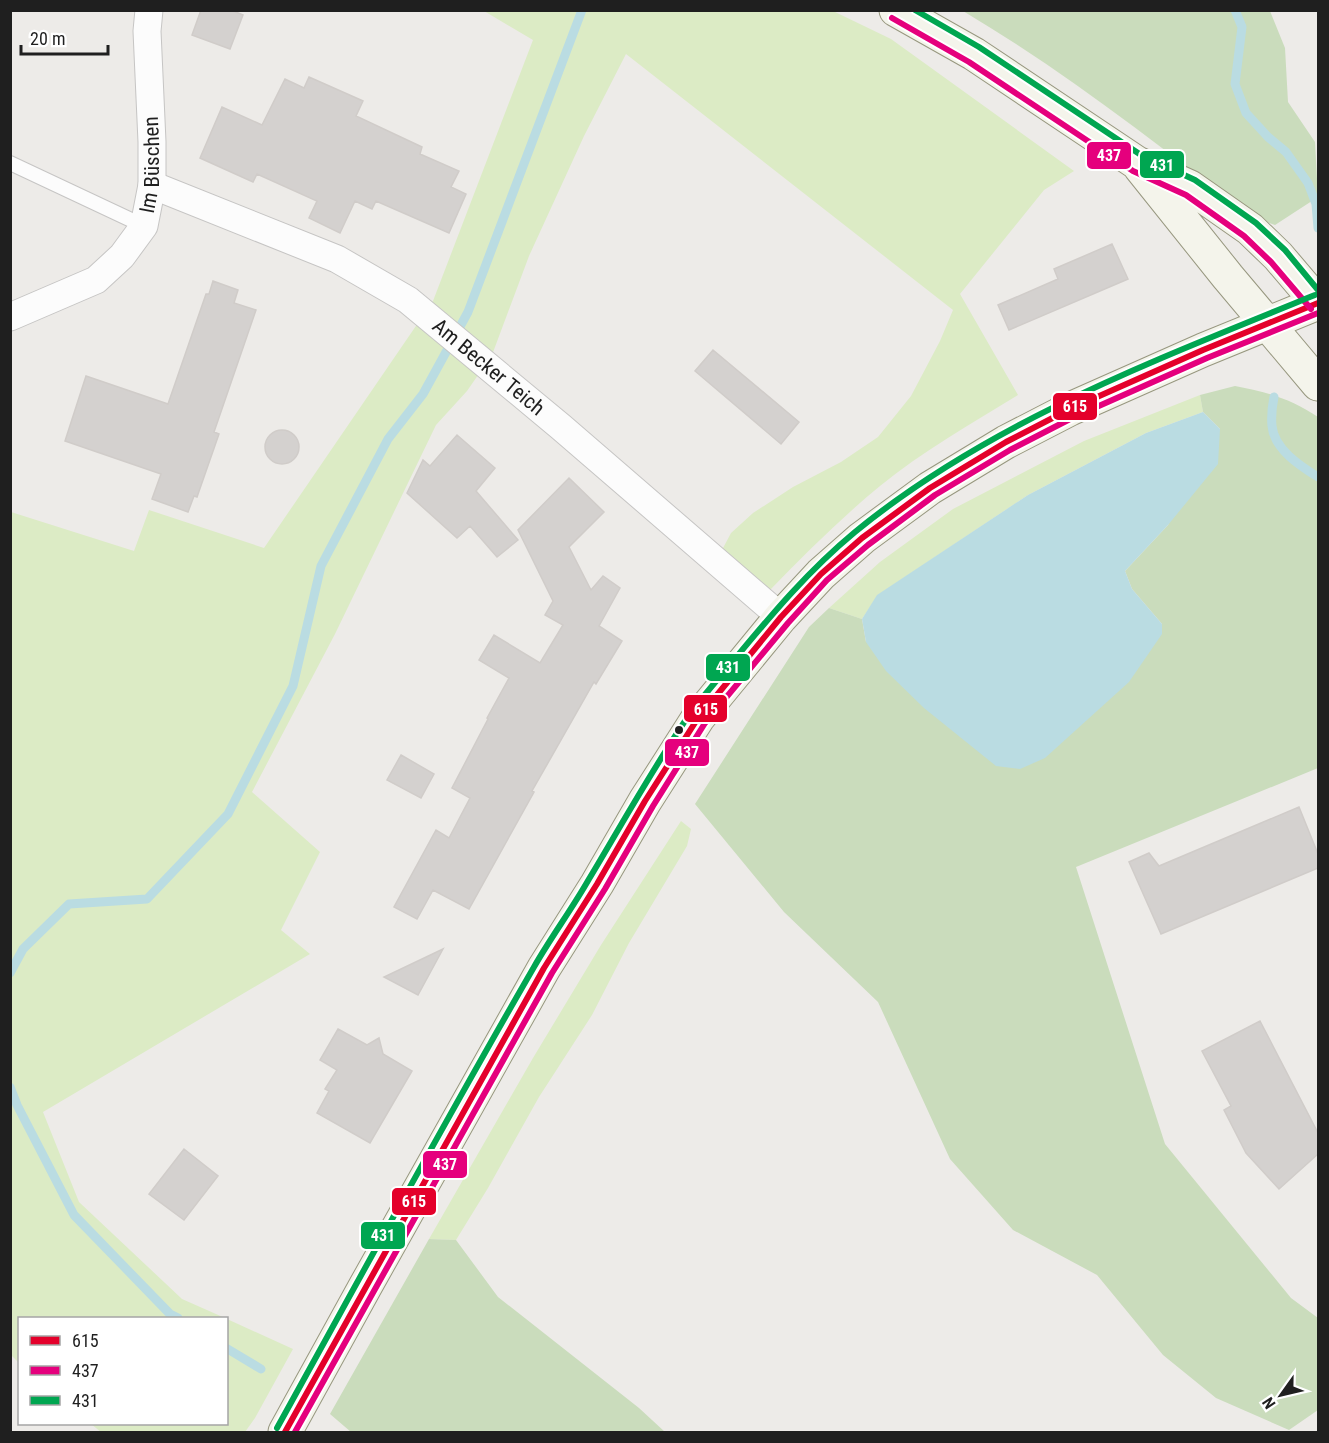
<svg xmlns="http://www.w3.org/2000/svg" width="1329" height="1443" font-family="'Roboto Condensed',sans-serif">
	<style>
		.grass { fill: #dcebc5 }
		.forest { fill: #cadcbc }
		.water { fill: #badce2 }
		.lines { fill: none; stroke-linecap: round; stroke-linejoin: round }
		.stream { stroke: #badce2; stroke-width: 9 }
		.building { fill: #d4d1cf; stroke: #d0ccc9; stroke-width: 1.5 }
		.service-casing { stroke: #c6c5c4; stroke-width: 16 }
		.minor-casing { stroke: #c6c5c4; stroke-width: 29 }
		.secondary-casing { stroke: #97977f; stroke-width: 35 }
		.service { stroke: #fcfcfc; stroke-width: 14 }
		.minor { stroke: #fcfcfc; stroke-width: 27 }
		.secondary { stroke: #f4f4eb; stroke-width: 33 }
		.bus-1-casing { stroke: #fff; stroke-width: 10 }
		.bus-2-casing { stroke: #fff; stroke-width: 10 }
		.bus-3-casing { stroke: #fff; stroke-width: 10 }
		.bus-1 { stroke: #e4002b; stroke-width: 6 }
		.bus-2 { stroke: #e5007d; stroke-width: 6 }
		.bus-3 { stroke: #00a651; stroke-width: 6 }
		.bus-dot { fill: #1f1f1f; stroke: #fff; stroke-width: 2 }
		.labels { text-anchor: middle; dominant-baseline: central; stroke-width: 6; stroke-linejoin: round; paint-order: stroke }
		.street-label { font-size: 21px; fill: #1f1f1f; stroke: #fff }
		.line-badge { stroke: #fff; stroke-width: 2 }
		.badge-label { font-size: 16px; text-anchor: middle; font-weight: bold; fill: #fff }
	</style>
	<rect width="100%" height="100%" fill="#edebe8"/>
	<!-- grass -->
	<path class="grass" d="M484,11h349l58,28 183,132 -30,19 -84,104 58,101c-47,29 -95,56 -138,91 -39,32 -75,68 -110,104l-48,-40 9,-17 22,-20 40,-26 48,-25 37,-25 33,-41 29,-55 13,-31 -327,-256 -42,82 -55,120 -37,99 -25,36 -31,34 -101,209 -83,158 68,60 -39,78 29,24 -267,158 36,90 103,97 43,19h-205l-1,45 -8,-8v-843l123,39 15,-41 115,38 169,-247 100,-261z
		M1200,395l3,17 -57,21 -118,62 -150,100 -16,24 -33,-11 51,-46 73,-53 131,-68z
		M681,821l10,8 -4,17 -58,97 -37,72 -53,82 -51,91 -32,52 -27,-1 104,-181 68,-113z
		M227,1319l66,30 -38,69 -10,14h-144l-10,-8h135z"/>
	<!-- forest -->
	<path class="forest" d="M963,11h307l15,37 3,54 27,40 3,55 -43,28 -24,-9c-94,-72 -187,-145 -288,-205z
		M1235,386c32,6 57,13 83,31v351l-242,99 89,277 126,154 27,20v92l-29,20 -73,-32 -53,-43 -66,-80 -84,-45 -63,-71 -72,-157 -94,-90 -89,-108 114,-177 20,-19 33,11 4,23 296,-18 -30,-35 -7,-18 43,-46 52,-96 -17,-17 -3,-17z
		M429,1239l27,1 42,57 141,111 26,24h-314l-21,-18z"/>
	<!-- water -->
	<path class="water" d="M1203,412l17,17 -2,35 -50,61 -43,46 7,18 30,35v10l-33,48 -84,76 -25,11 -24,-3 -72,-58 -38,-37 -20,-29 -4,-23 15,-24 151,-100 118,-62z"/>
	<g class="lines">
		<!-- stream -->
		<path class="stream" d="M1235,10l7,17 -7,57 11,29 22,24 18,15 22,31 8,21 2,24
			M1274,397c-2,10 -3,19 -2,29 2,23 28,40 46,51
			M10,973l13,-24 46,-45 78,-5 81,-85 65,-128 28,-120 67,-127 35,-45 45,-82 114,-302
			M10,1087l7,18 57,110 96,99 8,4
			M226,1348l35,21"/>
	</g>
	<!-- building -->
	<path class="building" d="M201,10h30l12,5 -13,34 -38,-14z
		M309,77l54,24 -7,15 66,31 -2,7 39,17 -8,16 15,7 -17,39 -73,-32 -4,8 -17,-8 -15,32 -31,-15 8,-17 -60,-27 -4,8 -53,-24 22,-51 40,18 23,-46 19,9z
		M1112,244l16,35 -119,51 -11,-25 60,-26 -4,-10z
		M213,281l25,9 -4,13 22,7 -42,122 5,2 -22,63 -3,-1 -6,16 -36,-13 9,-25 -96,-33 21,-65 82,28 38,-110h3z
		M713,350l86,72 -18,22 -86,-73z
		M265 447a17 17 0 1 1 34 0a17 17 0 1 1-34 0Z
		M457,435l38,33 -19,23 42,49 -21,17 -27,-31 -13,12 -50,-45 16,-33 7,6z
		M569,478l35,34 -35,35 22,43 12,-14 17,12 -21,38 23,15 -26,43 -2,-2 -62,109 2,1 -65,117 -36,-19 -16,29 -23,-12 42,-77 13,8 21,-40 -18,-10 36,-69 -1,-1 22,-40 -30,-18 15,-25 46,28 23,-38 -18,-10 8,-14 -35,-71z
		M401,755l33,19 -13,24 -34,-18z
		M1299,807l19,47v14l-157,66 -32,-72 20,-9 10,13z
		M443,949l-25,46 -34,-18z
		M1260,1021l58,112v21l-39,35 -33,-36 -22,-43 7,-4 -29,-55z
		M338,1029l29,16 12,-7 4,16 29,17 -42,72 -53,-30 12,-22 -4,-2 12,-19 -17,-10z
		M184,1149l34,27 -34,44 -35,-26z"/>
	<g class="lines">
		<defs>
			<path id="service" d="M10,163l134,63"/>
			<g id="minor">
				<path id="s1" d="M152,185l185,74 71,41 153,127 220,190"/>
				<path id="s2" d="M10,317l86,-37 26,-24 22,-30 8,-41v-43l-5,-111 2,-21"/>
			</g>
			<path id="secondary" d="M896,10l78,44 163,109 53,24 60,42 28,27 40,47
				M1140,167l88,110 90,107
				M285,1432l81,-147 178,-317 53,-84 48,-83 53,-83 83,-101 40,-43 41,-36 68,-50 76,-46 64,-33 133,-59 115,-47"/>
		</defs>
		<!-- service casing -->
		<use href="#service" class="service-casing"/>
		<!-- minor casing -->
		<use href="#minor" class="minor-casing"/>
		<!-- secondary casing -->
		<use href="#secondary" class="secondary-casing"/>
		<!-- service -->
		<use href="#service" class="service"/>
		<!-- minor -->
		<use href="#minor" class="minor"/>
		<!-- secondary -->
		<use href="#secondary" class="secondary"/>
		<defs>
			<path id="bus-1" d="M285,1432l259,-464 53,-84 48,-83 53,-83 83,-101 40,-43 41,-36 68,-50 76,-46 64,-33 133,-59 115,-47"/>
			<path id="bus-2" d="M892,18l77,44 164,109 53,24 58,41 27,26 40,47
				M295,1432l257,-459 53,-84 48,-83 52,-83 83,-100 39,-43 41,-35 67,-50 75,-45 64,-33 133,-59 111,-45"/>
			<path id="bus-3" d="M915,10l64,37 162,108 54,25 61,43 29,27 33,40
				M277,1428c85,-154 169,-309 257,-461 17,-30 38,-58 55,-88 33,-55 64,-111 100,-164 14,-19 30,-37 45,-55 38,-46 75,-90 121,-128 134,-110 301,-172 460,-237"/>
		</defs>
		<!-- bus-1 casing -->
		<use href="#bus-1" class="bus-1-casing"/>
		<!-- bus-2 casing -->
		<use href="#bus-2" class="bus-2-casing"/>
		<!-- bus-3 casing -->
		<use href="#bus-3" class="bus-3-casing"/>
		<!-- bus-1 -->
		<use href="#bus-1" class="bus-1"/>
		<!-- bus-2 -->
		<use href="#bus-2" class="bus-2"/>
		<!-- bus-3 -->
		<use href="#bus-3" class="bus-3"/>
	</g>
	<!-- markers -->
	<circle class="bus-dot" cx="679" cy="730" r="5"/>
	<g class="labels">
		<!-- street labels -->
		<g class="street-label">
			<text stroke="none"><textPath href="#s2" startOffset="228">Im Büschen</textPath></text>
			<text stroke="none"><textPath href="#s1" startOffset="386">Am Becker Teich</textPath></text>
		</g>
	</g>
	<g class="line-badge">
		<rect x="1086" y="141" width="46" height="29" rx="6" fill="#e5007d"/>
		<rect x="1139" y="150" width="46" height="29" rx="6" fill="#00a651"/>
		<rect x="1052" y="392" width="46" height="29" rx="6" fill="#e4002b"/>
		<rect x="705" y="653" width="46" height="29" rx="6" fill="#00a651"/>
		<rect x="683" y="694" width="45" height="29" rx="6" fill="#e4002b"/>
		<rect x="664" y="738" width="46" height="29" rx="6" fill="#e5007d"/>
		<rect x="422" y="1150" width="46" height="29" rx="6" fill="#e5007d"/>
		<rect x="391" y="1187" width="46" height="29" rx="6" fill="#e4002b"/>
		<rect x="360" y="1221" width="46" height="29" rx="6" fill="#00a651"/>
	</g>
	<g class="badge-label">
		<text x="1109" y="161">437</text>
		<text x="1162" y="171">431</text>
		<text x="1075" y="412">615</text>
		<text x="728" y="673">431</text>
		<text x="706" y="715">615</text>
		<text x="687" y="758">437</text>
		<text x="445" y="1170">437</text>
		<text x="414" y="1207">615</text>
		<text x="383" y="1241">431</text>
	</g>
	<!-- border -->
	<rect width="1329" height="1443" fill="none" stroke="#1f1f1f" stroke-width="24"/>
	<!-- legend -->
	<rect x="18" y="1317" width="210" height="108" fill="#ffffff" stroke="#a5a5a5" stroke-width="1.5"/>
	<rect x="30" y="1336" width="30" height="9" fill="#e4002b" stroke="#a5a5a5" stroke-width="1.5"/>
	<text x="72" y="1347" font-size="18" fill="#1f1f1f">615</text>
	<rect x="30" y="1366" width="30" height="9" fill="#e5007d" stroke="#a5a5a5" stroke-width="1.5"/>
	<text x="72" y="1377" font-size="18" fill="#1f1f1f">437</text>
	<rect x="30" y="1396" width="30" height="9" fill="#00a651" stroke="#a5a5a5" stroke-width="1.5"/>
	<text x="72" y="1407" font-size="18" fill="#1f1f1f">431</text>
	<!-- north arrow -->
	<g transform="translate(1281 1395) rotate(236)" stroke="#ffffff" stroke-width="4.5" paint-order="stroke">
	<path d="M0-4.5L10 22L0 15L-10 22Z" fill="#1f1f1f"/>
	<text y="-9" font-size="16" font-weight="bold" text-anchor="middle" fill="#1f1f1f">N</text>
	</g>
	<!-- scale -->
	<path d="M21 45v9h87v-9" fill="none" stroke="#1f1f1f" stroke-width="3"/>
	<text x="30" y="45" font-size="18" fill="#1f1f1f" stroke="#ffffff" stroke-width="4.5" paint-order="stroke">20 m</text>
</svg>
